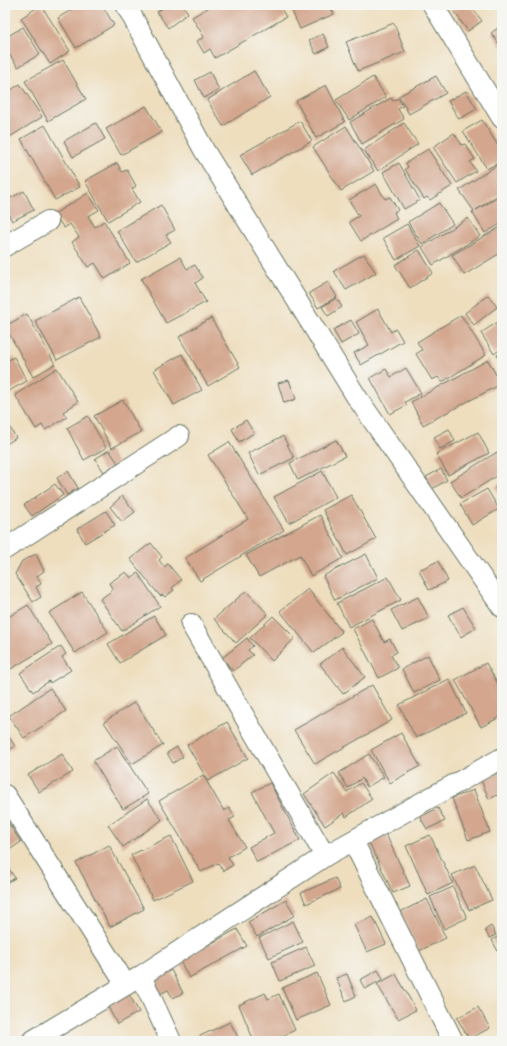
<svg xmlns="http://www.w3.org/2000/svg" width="507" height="1046" font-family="Delius,sans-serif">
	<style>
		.building { fill: #d3a68d }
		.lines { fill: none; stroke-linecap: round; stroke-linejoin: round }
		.street-casing { stroke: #677564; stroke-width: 22 }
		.street { stroke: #fff; stroke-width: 20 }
	</style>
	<rect width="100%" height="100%" fill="#f6f6f2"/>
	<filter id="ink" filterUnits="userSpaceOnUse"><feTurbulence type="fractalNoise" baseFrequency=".025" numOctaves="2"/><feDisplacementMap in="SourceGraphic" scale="8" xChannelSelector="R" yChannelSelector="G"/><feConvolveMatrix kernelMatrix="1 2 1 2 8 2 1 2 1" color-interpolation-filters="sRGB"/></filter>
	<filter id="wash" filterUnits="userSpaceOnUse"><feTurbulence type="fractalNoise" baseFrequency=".012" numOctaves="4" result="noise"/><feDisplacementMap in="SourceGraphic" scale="16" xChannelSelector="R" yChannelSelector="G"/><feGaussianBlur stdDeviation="0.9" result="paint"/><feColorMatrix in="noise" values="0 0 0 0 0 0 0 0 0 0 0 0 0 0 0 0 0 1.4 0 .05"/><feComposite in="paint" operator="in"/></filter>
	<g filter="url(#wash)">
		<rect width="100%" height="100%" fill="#eedebe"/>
		<g id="blocks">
			<!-- building -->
			<path class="building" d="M41,5l29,46 -20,13 -29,-46z
				M79,5h23l12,20 -38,23 -18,-30z
				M167,5h16l5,8 -20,15 -11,-16z
				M213,5h66l7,12 -71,41 -5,-9 -6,4 -7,-12 7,-4 -12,-20z
				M289,5h40l5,9 -34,15z
				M449,5h21l12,16 -14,10z
				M394,23l11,29 -47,19 -12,-29z
				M502,25v23l-11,-15z
				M23,27l17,27 -22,13 -13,-19v-10z
				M323,34l6,13 -13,7 -7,-14z
				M5,60l6,10 -6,3z
				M63,60l23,39 -38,22 -23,-40z
				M254,71l16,26 -47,29 -16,-26z
				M210,72l9,18 -15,8 -9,-18z
				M436,76l10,17 -37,21 -10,-18z
				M373,77l13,20 -37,23 -13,-20z
				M20,84l22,33 -34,21 -3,-4v-40z
				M326,85l19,37 -29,16 -20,-37z
				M466,91l11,18 -18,10 -11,-18z
				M391,98l2,3 5,-3 5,8 -5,3 6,10 -42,25 -12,-22z
				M146,106l16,26 -41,23 -15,-26z
				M482,120l20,32v9l-15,8 -24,-38z
				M300,121l12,20 -60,34 -12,-20z
				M96,123l9,16 -32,18 -9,-16z
				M404,123l14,21 -40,27 -14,-21z
				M45,125l35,62 -25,13 -34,-61z
				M346,126l28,45 -33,20 -28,-44z
				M454,133l8,12 3,-1 10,15 -5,3 6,9 -19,12 -24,-36z
				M428,149l24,37 -22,14 -3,-3 -3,2 -19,-30 3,-2 -2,-4z
				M502,162v31l-26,17 26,-15v28l-17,10 -13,-21 2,-1 -15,-21z
				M117,163l5,9 5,-2 9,16 -4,3 8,13 -32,19 -23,-40z
				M399,163l21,37 -16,9 -21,-37z
				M376,184l9,15 5,-2 8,13 -4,2 3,7 -36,22 -12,-19 10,-6 -10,-16z
				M24,191l10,19 -22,11 -7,-13v-7z
				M88,193l11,17 -11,6 7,11 9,-6 26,42 -25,16 -10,-16 -7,4 -16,-25 7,-5 -9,-13 -6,4 -10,-14z
				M439,203l14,21 -31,20 -14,-22z
				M161,205l14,25 -9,5 5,7 -35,20 -19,-31z
				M468,218l12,18 -47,29 -11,-18z
				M407,224l13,22 -24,14 -13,-22z
				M502,226v26l-38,23 -12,-20z
				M419,250l14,23 -23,15 -15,-23z
				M364,254l12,19 -30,17 -12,-19z
				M180,257l7,12 8,-4 8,13 -8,5 11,19 -40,21 -25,-44z
				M328,282l9,15 -19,11 -9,-15z
				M488,295l9,12 -23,18 -9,-12z
				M79,297l22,40 -44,23 -22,-39z
				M336,298l6,9 -14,9 -6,-9z
				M378,309l13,23 5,-3 7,12 -42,24 -7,-12 15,-8 -13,-23z
				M27,314l28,50 -22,13 -28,-51z
				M461,315l25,40 -44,27 -4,-5 -6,3 -16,-26 6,-4 -5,-8z
				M211,318l29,49 -32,19 -29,-49z
				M502,319v29l-8,6 -13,-21z
				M351,320l8,14 -18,10 -8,-14z
				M502,352v13l-5,-10z
				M182,354l20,36 -28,15 -20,-35z
				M14,357l13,24 -22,12v-31z
				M488,360l13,24 -78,41 -12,-23z
				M57,368l21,34 -15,10 4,5 -22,13 -3,-5 -6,4 -21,-34z
				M406,368l15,25 -16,9 2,3 -17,9 -20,-36 16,-9 5,8z
				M289,380l7,19 -12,4 -6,-20z
				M123,400l18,32 -29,16 -18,-32z
				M88,416l18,32 -22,12 -17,-32z
				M5,419l11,19 -11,7z
				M246,420l8,13 -15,9 -7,-13z
				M449,429l6,12 -15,8 -6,-12z
				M478,432l11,21 -41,22 -12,-21z
				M283,436l11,22 -35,17 -11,-22z
				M336,440l9,16 -47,24 -8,-17z
				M229,442l55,88 -84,51 -15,-23 63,-39 -40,-64z
				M502,449v24l-41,25 -11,-17z
				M109,450l9,13 -14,9 -9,-13z
				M441,469l6,11 -15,9 -6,-12z
				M68,471l10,17 -11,7 -10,-17z
				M322,471l14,26 -47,26 -15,-26z
				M502,482v16l-7,-11z
				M55,484l8,11 -31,21 -8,-11z
				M487,489l12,20 -27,16 -12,-21z
				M351,495l25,44 -29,16 -24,-45z
				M122,496l13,16 -13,10 -12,-15z
				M106,511l9,14 -30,18 -8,-14z
				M320,515l23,43 -32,18 -11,-21 -41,22 -13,-22z
				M151,543l11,14 -3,3 5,7 4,-3 13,16 -9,8 2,2 -9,7 -2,-2 -3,1 -30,-37z
				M36,554l8,17 -7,5 4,8 -5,3 5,10 -8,5 -18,-28 7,-13z
				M366,554l12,24 -43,22 -12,-24z
				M438,561l10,20 -19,9 -10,-20z
				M126,572l5,6 7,-5 22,33 -38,25 -22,-32 13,-9 -4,-7z
				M388,577l13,23 -52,27 -12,-24z
				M308,589l34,43 -28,21 -34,-42z
				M246,591l22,23 -32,29 -22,-24z
				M82,592l26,40 -33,21 -26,-40z
				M418,597l11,21 -27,13 -11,-21z
				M28,605l24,39 -41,25 -6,-10v-40z
				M463,607l13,21 -15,9 -13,-22z
				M154,616l12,19 -46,28 -12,-19z
				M273,616l22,22 -23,23 -22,-23z
				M372,619l12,23 6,-3 7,13 -6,3 7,13 -19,10 -26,-49z
				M247,638l6,8 -5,4 5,5 -20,16 -11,-13z
				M61,646l5,8 -4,3 9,13 -21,13 -1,-2 -16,11 -13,-19z
				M342,647l23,30 -22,17 -23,-30z
				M428,655l12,25 -26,13 -12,-24z
				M486,663l16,28v25l-21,11 -26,-47z
				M449,679l17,34 -50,25 -17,-33z
				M372,685l20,35 -77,44 -21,-34z
				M50,688l16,23 -42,27 -15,-22z
				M135,702l28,43 -31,19 -28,-42z
				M227,722l21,36 -40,23 -21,-36z
				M5,731l10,15 -10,7z
				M401,733l19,33 -30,17 -19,-33z
				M117,746l31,48 -25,15 -30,-48z
				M177,747l6,10 -10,6 -6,-10z
				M62,754l11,18 -34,20 -11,-17z
				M369,754l15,23 -17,10 -5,-9 -14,10 -9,-15z
				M502,771v22l-13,6 -8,-19z
				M334,773l13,19 14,-9 11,16 -26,18 -2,-4 -19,13 -21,-32z
				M203,775l21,36 5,-3 6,9 -6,3 16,27 -17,10 5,8 -10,6 -5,-8 -17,9 -42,-71z
				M270,783l30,57 -43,22 -8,-15 25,-14 -22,-41z
				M474,790l16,42 -22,8 -16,-42z
				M147,799l15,21 -39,27 -15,-22z
				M438,808l7,13 -18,8 -7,-12z
				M5,818l16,24 -16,11z
				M384,830l26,56 -17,7 -26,-55z
				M430,835l23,48 -25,12 -22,-49z
				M171,836l22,45 -40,19 -22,-45z
				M109,845l35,64 -34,18 -34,-64z
				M5,863l10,15 -10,6z
				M475,865l17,35 -23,10 -17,-35z
				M335,878l5,11 -34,15 -5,-11z
				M453,887l14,31 -23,11 -14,-32z
				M427,899l19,39 -27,13 -19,-39z
				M286,900l9,15 -38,22 -9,-15z
				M373,917l13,27 -19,8 -13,-27z
				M293,921l10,21 -34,16 -10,-20z
				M491,926l5,9 -7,3 -4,-8z
				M237,929l10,17 -58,32 -9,-17z
				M502,934v25l-10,-19z
				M306,947l9,19 -35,15 -8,-19z
				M171,970l12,23 -10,5 -5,-8 -8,4 -7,-14z
				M378,970l5,9 -18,10 -5,-9z
				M317,973l14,32 -35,15 -14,-32z
				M347,974l9,22 -10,5 -10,-23z
				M396,974l20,36 -18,9 -21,-35z
				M265,993l3,6 11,-5 16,36 -23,11h-18l-15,-36z
				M129,994l10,18 -22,12 -10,-19z
				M478,1007l12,21 -21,11 -12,-21z
				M230,1022l10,19h-41l-1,-4z"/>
		</g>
	</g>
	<g filter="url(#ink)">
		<use href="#blocks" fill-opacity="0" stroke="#677564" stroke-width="1"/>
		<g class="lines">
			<defs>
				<path id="street" d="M126,5l78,145 152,246 146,211
					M433,5l69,113
					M5,246l43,-25
					M5,549l174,-113
					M191,624l134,232
					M5,795l121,190
					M353,841l100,200
					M141,976l30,65
					M32,1041l109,-65 184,-120 177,-98"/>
			</defs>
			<!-- street casing -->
			<use href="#street" class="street-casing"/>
			<!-- street -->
			<use href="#street" class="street"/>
		</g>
	</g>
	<!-- margin -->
	<rect width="507" height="1046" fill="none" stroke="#f6f6f2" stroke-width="20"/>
</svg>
